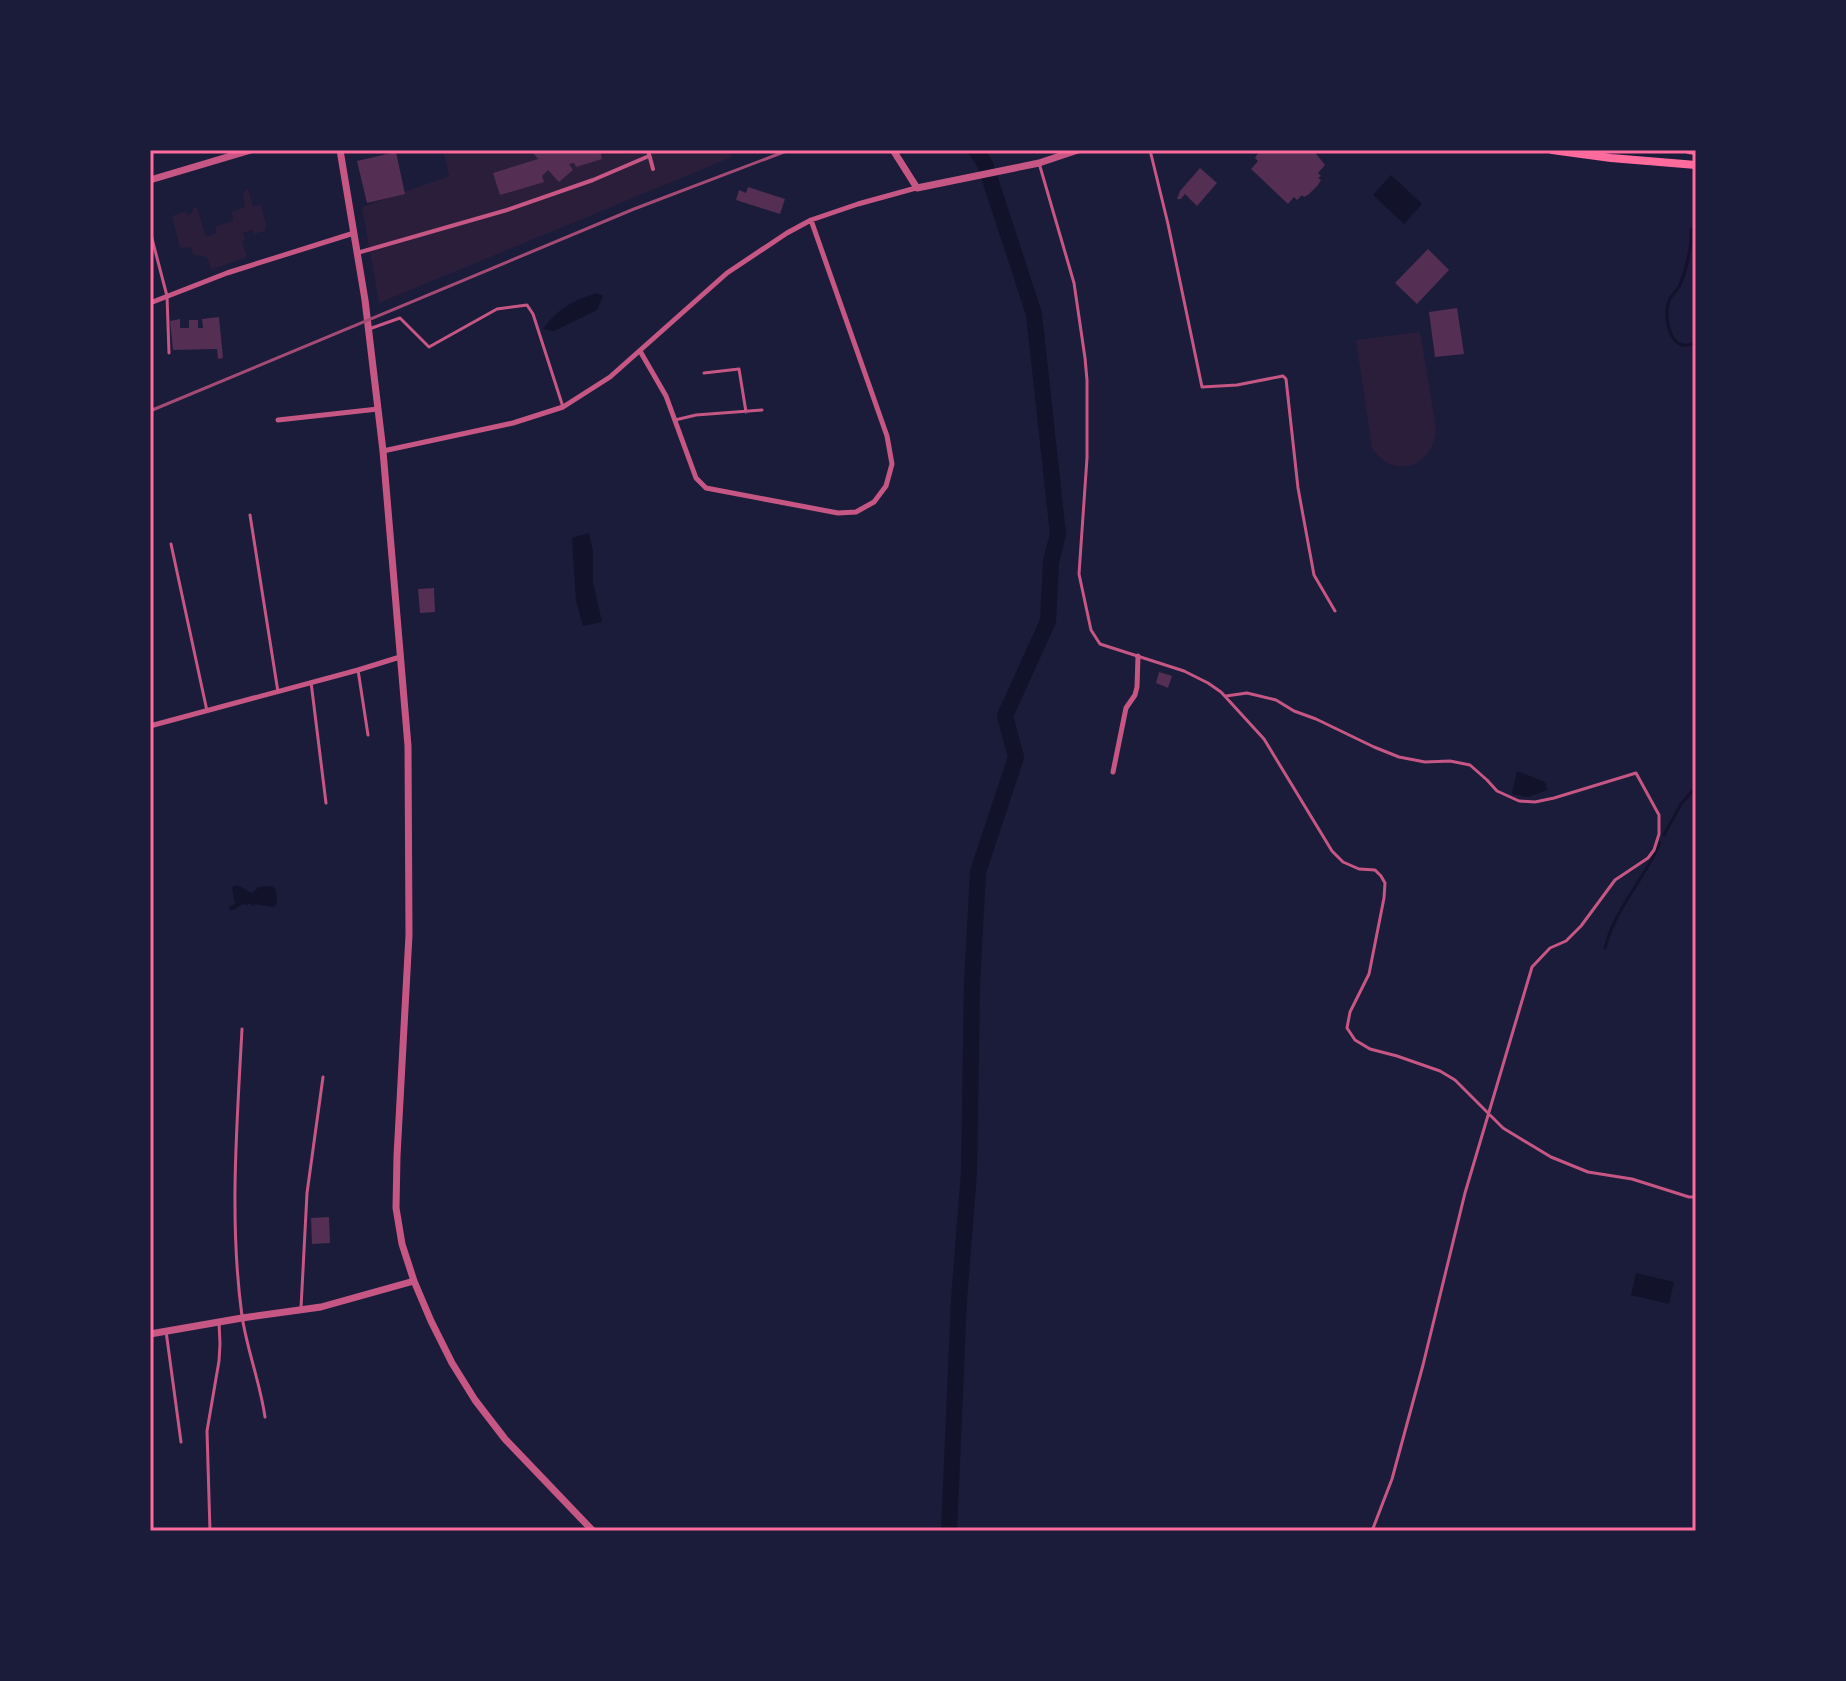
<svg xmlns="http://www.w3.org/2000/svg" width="1846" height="1681" font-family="Arial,sans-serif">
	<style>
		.green { fill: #2a1e3b }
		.water { fill: #12122b }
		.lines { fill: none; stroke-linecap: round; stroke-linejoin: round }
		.stream { stroke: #12122b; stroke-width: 3 }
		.river { stroke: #12122b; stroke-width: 16 }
		.building { fill: #542f53 }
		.service { stroke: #c65784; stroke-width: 3 }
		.pedestrian { stroke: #c65784; stroke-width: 4 }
		.minor { stroke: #c65784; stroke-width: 5 }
		.tertiary { stroke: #c65784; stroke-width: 7 }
		.primary { stroke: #ff6b9d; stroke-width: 8 }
		.rail { stroke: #a44b75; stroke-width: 3 }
		.neatline { fill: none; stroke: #ff6b9d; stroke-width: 3 }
	</style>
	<rect width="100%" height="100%" fill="#1b1b3a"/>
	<!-- green -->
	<path class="green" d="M443,150h285l4,7 -353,146 -17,-96 87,-31z
		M248,188l5,18 8,-1 5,19 -1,7 -11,3 -2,-4 -9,3 2,7 -3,1 5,16 -36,13 -4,-13 -13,-2 -4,-8 -10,2 -8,-33 14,-5 1,4 5,-2 1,-5 4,-1 8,27 3,2 8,-3v-7l17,-5 -1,-9 13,-5 -2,-14z
		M1420,332l16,96c-1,39 -43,53 -64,20l-16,-108z"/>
	<!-- water -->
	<path class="water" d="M1391,175l31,29 -18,20 -31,-29z
		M597,293l6,3 -6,14 -43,21 -11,-2c16,-21 29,-28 54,-36z
		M589,533l4,18v31l9,40 -19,4 -7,-26 -4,-62z
		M1517,771l28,11 2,8 -19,7 -16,-3z
		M237,885l15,8 7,-6 13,-1 4,4 1,14 -4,3 -18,-3 -2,2 -4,-3 -2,2 -4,-1 -9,6h-4l-2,-3 7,-3 -3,-17z
		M1636,1273l38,9 -5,22 -38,-9z"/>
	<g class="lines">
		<!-- stream -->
		<path class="stream" d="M1691,229c1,19 -4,38 -11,56 -3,6 -9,10 -11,16 -5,12 -1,41 14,44 5,1 9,-1 13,-2
			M1664,835l17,-31 15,-17
			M1605,948c10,-40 39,-68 55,-105"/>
		<!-- river -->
		<path class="river" d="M949,1531l10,-231 10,-128 3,-188 6,-112 38,-115 -11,-41 43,-95 3,-59 7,-28 -24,-220 -49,-150 -9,-14"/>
	</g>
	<!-- building -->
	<path class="building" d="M531,150h69l2,9 -26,8 -2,-4 -5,1 4,6 -14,12 -11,-12 -6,6 2,6 -44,13 -7,-22 45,-14z
		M1260,150h53l12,15 -7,8 3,3 -3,2 3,2 -3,5 -9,9 -5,3 -2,-2 -5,5 -3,-3 -6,7 -37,-35 7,-8 -3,-3z
		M396,152l9,42 -38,9 -10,-42z
		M1200,168l17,15 -20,23 -12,-12 -4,5h-4l3,-8z
		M748,187l37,12 -5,15 -44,-14 3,-10 7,3z
		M1428,249l21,21 -32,34 -22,-21z
		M1457,308l7,46 -29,3 -6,-45z
		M219,317l4,41 -5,1 -1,-10 -44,1 -3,-29 10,-2v9h9v-8h9v8h5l-1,-9z
		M434,588l1,24 -15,1 -2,-24z
		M1159,672l13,4 -4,12 -12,-5z
		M329,1217l1,26 -18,1 -1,-26z"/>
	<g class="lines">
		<!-- service -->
		<path class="service" d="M1150,150l18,74 34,163 35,-2 46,-9 3,3 12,109 16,87 21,36
			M1039,163l35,120 11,75 2,22v78l-8,116 12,56 9,14 84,27 24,12 13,9 43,47 68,112 11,11 16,7 16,1 6,6 4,7 -1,15 -15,76 -19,38 -3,16 8,12 15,9 27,7 43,15 15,9 48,48 48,29 37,15 44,7 57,18h7
			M150,231l17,65 2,57
			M369,329l31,-11 29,29 68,-38 30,-4 6,9 30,93
			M704,373l35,-4 7,43
			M675,420l21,-5 66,-5
			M250,515l28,177
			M171,544l36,167
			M358,670l10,65
			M311,682l15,121
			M1226,696l21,-3 29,7 18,11 22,8 58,28 25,10 26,5 25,-1 20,4 17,15 10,11 22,10 16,1 19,-4 82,-25 23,42v19l-5,16 -6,8 -33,22 -34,46 -15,15 -16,7 -18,19 -67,226 -42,172 -31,114 -20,52
			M242,1029c-5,95 -13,192 0,287 5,34 18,66 23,101
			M301,1308l6,-115 16,-116
			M166,1331l15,111
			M210,1531l-3,-100 12,-70 1,-17 -1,-22"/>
		<!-- pedestrian -->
		<path class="pedestrian" d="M648,150l5,19
			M357,253l150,-43 86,-30 56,-24"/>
		<!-- minor -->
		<path class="minor" d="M150,303l77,-30 127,-40
			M640,351l26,45 30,82 10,10 132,25 18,-1 18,-10 12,-16 6,-22 -5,-28 -76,-216
			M278,420l100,-11
			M383,451l130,-28 50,-16 47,-30 117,-104 60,-40 24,-13 47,-16 58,-16
			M150,726l208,-56 42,-13
			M1113,772l13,-64 9,-13 2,-8 1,-31"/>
		<!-- tertiary -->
		<path class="tertiary" d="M340,150l25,150 18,151 25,295 1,189 -12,221 -1,52 6,36 12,37 17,40 21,42 23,37 30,39 88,92
			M893,150l24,38 122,-25 39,-13
			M150,180l101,-30
			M150,1334l92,-16 79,-11 93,-26"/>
		<!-- primary -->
		<path class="primary" d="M1552,150l59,8 85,7
			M1689,150l7,1"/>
		<!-- rail -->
		<path class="rail" d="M150,411l484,-202 155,-59"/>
	</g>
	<!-- border -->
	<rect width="1846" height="1681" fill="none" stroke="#1b1b3a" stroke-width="304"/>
	<rect x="152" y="152" width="1542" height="1377" class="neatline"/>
</svg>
